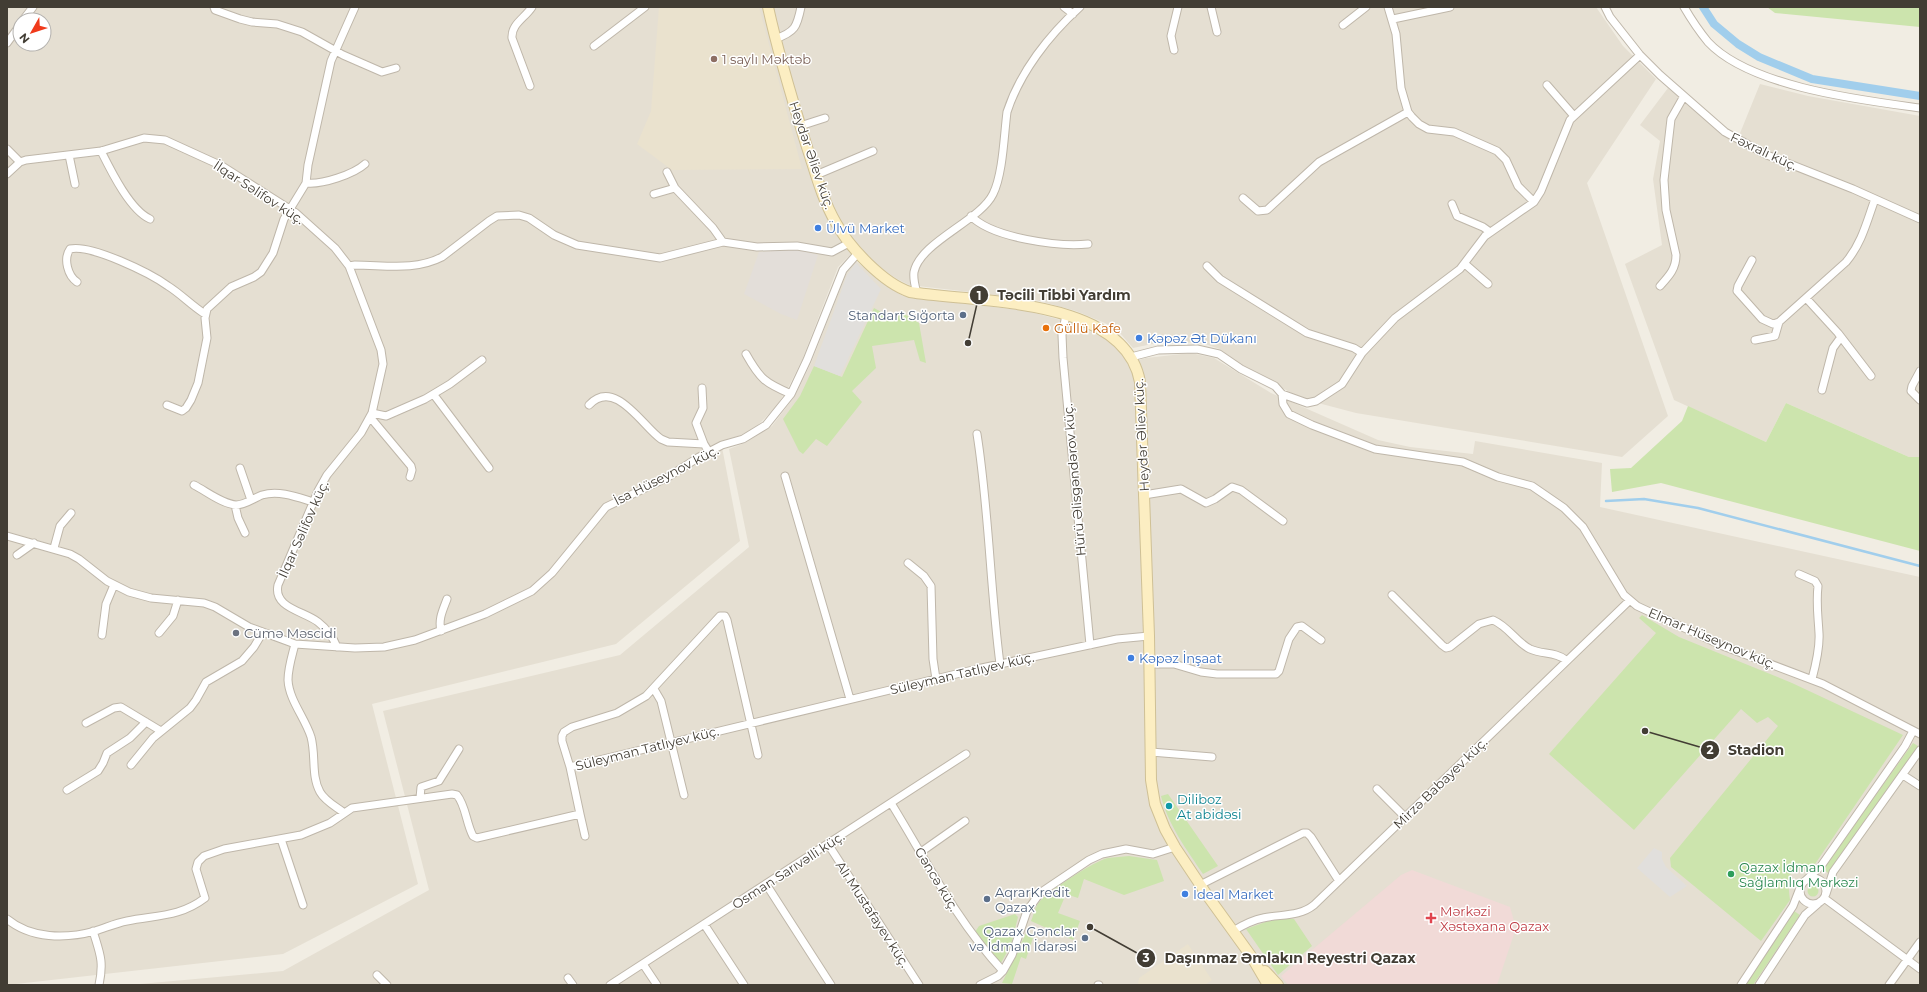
<svg xmlns="http://www.w3.org/2000/svg" width="1927" height="992" font-family="Montserrat,sans-serif">
	<style>
		.residential { fill: #e5dfd2; fill-rule: evenodd }
		.industrial { fill: #e3ded9 }
		.education { fill: #eae2ce }
		.medical { fill: #f1dad7 }
		.green { fill: #cce4ad }
		.parking { fill: #e1dfdc }
		.lines { fill: none; stroke-linecap: round; stroke-linejoin: round }
		.stream { stroke: #a1ceec; stroke-width: 2.5 }
		.canal { stroke: #a1ceec; stroke-width: 8 }
		.minor-casing { stroke: #bfb7aa; stroke-width: 9 }
		.secondary-casing { stroke: #cfc095; stroke-width: 12 }
		.minor { stroke: #fff; stroke-width: 7 }
		.secondary { stroke: #fceec2; stroke-width: 10 }
		.education-dot { fill: #8d6e63; stroke: #fff; stroke-width: 1.5 }
		.shop-dot { fill: #3f7fe0; stroke: #fff; stroke-width: 1.5 }
		.service-dot { fill: #5c6f8a; stroke: #fff; stroke-width: 1.5 }
		.food-dot { fill: #e8710a; stroke: #fff; stroke-width: 1.5 }
		.worship-dot { fill: #6b7280; stroke: #fff; stroke-width: 1.5 }
		.culture-dot { fill: #0f9aa8; stroke: #fff; stroke-width: 1.5 }
		.leisure-dot { fill: #2e9e5b; stroke: #fff; stroke-width: 1.5 }
		.health-dot { fill: #e0444e; stroke: #fff; stroke-width: 1.5 }
		.labels { text-anchor: middle; dominant-baseline: central; stroke-width: 3; stroke-linejoin: round; paint-order: stroke }
		.education-label { font-size: 13px; fill: #785e54; stroke: #fff; text-anchor: start }
		.street-label { font-size: 13px; fill: #423d34; stroke: #fff }
		.shop-label { font-size: 13px; fill: #366cbe; stroke: #fff; text-anchor: start }
		.service-label { font-size: 13px; fill: #4e5e75; stroke: #fff; text-anchor: end }
		.food-label { font-size: 13px; fill: #c56008; stroke: #fff; text-anchor: start }
		.worship-label { font-size: 13px; fill: #5b616d; stroke: #fff; text-anchor: start }
		.culture-label { font-size: 13px; fill: #0d838f; stroke: #fff; text-anchor: start }
		.leisure-label { font-size: 13px; fill: #27864d; stroke: #fff; text-anchor: start }
		.health-label { font-size: 13px; fill: #be3a42; stroke: #fff; text-anchor: start }
		.leader { fill: none; stroke: #423d34; stroke-width: 1.5 }
		.callout-dot { fill: #423d34; stroke: #fff; stroke-width: 1.5 }
		.mark-label { font-size: 12px; text-anchor: middle; font-weight: bold; fill: #fff }
		.callout-label { font-size: 14px; text-anchor: middle; font-weight: bold; fill: #423d34; stroke: #fff; stroke-width: 3; stroke-linejoin: round; paint-order: stroke }
	</style>
	<rect width="100%" height="100%" fill="#f1ede3"/>
	<!-- residential -->
	<path class="residential" d="M7,7h1589l27,39 33,33 -69,104 81,233 -46,41 -266,-44 -53,-14 -60,-32 -23,-18 -15,-5 -22,-2 -31,2 -19,4 -13,-15 -15,-10 -29,-12 -44,-12 -123,-14 -12,-6 -19,-13 -19,-20 -21,21 -36,93 -13,26 -13,21 -20,20 -15,8 -20,7 19,99 -124,103 -244,60 46,180 -135,70 -276,31zM20,20h24v24h-24z
		M1760,84l48,12 112,20v341h-11l-123,-54 -20,39 -92,-42 -49,-136 37,-19 -9,-66 7,-38 -20,-16 28,-37 56,47 12,8z
		M856,261l29,24 18,11 124,15 45,12 34,16 12,11 10,13 18,-5 45,-5 23,5 57,35 107,47 32,7 63,7 2,-13 127,22 -2,44 320,70v408h-1791l154,-14 146,-81 -46,-179 237,-56 129,-108 -20,-98 16,-6 27,-17 23,-30 16,-33 35,-89z"/>
	<!-- industrial -->
	<path class="industrial" d="M799,250l19,5 -21,65 -16,-6 -37,-20 15,-42z"/>
	<!-- education -->
	<path class="education" d="M659,7h100l43,162 -130,1 -35,-26 14,-33z
		M1188,944l24,36 -7,5h-67l1,-7z"/>
	<!-- medical -->
	<path class="medical" d="M1412,870l98,37 6,21 -19,57h-209l-7,-9 120,-101z"/>
	<!-- green -->
	<path class="green" d="M1767,7h153v20l-145,-14z
		M874,308l22,12 5,-8 18,11 7,40 -6,-2 -6,-21 -42,6 4,22 -24,23 10,11 -35,44 -11,-7 -13,15 -4,-3 -16,-32 17,-23 14,-30 28,11z
		M1786,403l123,54h11v94l-259,-68 -49,9 -2,-23 21,-1 51,-47 6,-15 78,36z
		M1642,615l37,22 113,46 111,52 -88,129c-28,3 -28,12 -25,36l-29,41 -90,-74 -1,-9 108,-132 -10,-9 -11,6 -16,-14 -107,121 -85,-76 107,-121 -17,-15z
		M1913,743l5,3 -90,127 -5,-4z
		M1168,794l50,72 -15,8c-16,-24 -35,-49 -42,-78z
		M1129,856l28,4 7,21 -40,14 -40,-16 -6,19 -12,-4 -8,19 22,8 -7,19 -42,-19c3,-7 4,-14 9,-20 9,-10 54,-40 68,-43 6,-1 14,-1 21,-2z
		M1807.5 891a5.5 5.5 0 1 1 11 0a5.5 5.5 0 1 1-11 0Z
		M1794,911l6,4 -47,70h-8z
		M1015,914l3,3 -7,28 -10,18 -13,-14 -13,-17 4,-6z
		M1285,918l9,1 18,27 -34,29 -32,-46 25,-9z
		M1027,931l7,4 -8,24 -5,-2 -9,27 -10,-1z"/>
	<!-- parking -->
	<path class="parking" d="M856,263l25,26 -41,87 -26,-10 33,-91z
		M1654,848l8,4v7l4,8 21,19 -17,11 -33,-29z"/>
	<g class="lines">
		<!-- stream -->
		<path class="stream" d="M1606,501l38,-2 54,9 222,58"/>
		<!-- canal -->
		<path class="canal" d="M1703,7l11,17 24,20 21,13 53,22 108,17"/>
		<defs>
			<path id="minor" d="M214,7l1,3 25,9 12,3 25,2 25,8 41,23 39,17 14,-4
				M1064,7l9,7
				M1211,7l6,25
				M1388,7l8,27 5,54 7,24 4,5 7,7 9,5 26,3 43,19 9,9 12,26 16,16
				M1605,7l5,10 30,38 20,20 65,57 42,23 86,34 67,30
				M1684,7c7,12 15,24 24,35 42,45 153,58 212,66
				M1393,19l57,-12
				M23,20l10,-13
				M1343,25l23,-18
				M775,39c20,-7 22,-12 26,-32
				M7,43l13,-18
				M594,46l51,-39
				M1174,50l-3,-14 7,-29
				M1547,85l27,31
				M530,86l-18,-48c-1,-14 13,-20 20,-31
				M800,126l25,-8
				M7,149l13,13
				M101,151c10,20 29,59 49,68
				M69,155l6,29
				M667,172l8,16 38,40 10,14
				M7,174l13,-12 6,-2 75,-9 43,-13 21,2 57,26 74,47 39,35 14,18 32,84 2,14 -11,49 -11,20 -34,42 -9,16 -40,94c-5,23 26,26 40,37 9,7 15,15 19,25
				M816,175l57,-24
				M306,183c16,2 48,-9 59,-19
				M654,194l21,-6
				M1243,198l15,13 9,-1 52,-48 89,-50
				M1452,204l5,12 26,11 7,5
				M971,216c21,22 88,31 117,28
				M1752,260l-14,26 -1,5 25,28 11,5 6,-2 67,-60c16,-19 21,-41 29,-63
				M1465,264l23,20
				M349,266l6,-1c30,0 60,6 87,-8l47,-36 8,-5 22,-1 10,3 25,17 23,10 83,13 63,-16 34,5 40,-1 35,6 17,-9
				M1207,266l13,13 87,54 47,15 8,5
				M77,282c-9,-6 -14,-23 -7,-33 21,-5 80,24 98,37 13,8 24,20 37,28
				M1660,286c9,-10 16,-17 16,-31l-10,-45 -2,-30 7,-61 13,-23
				M917,293c-2,-7 -4,-13 -3,-21 6,-30 66,-51 79,-78 10,-20 11,-59 14,-82 13,-40 42,-77 73,-105
				M1806,298l32,35 33,43
				M1066,315l-4,20 1,23 27,287
				M1755,340l20,-4 4,-14
				M746,354c14,25 19,29 45,40
				M1131,357l27,-7 39,-1 22,5 22,15 34,17 7,8 1,10 6,10 23,11 63,24 88,13 35,15 34,9 32,22 19,19 41,68 13,11 86,40 100,38 97,50
				M1920,371l-8,15 -1,5 9,9
				M702,388l1,20 -7,15 8,21
				M1822,390l11,-42 8,-11
				M1282,394l25,9 9,-2 26,-17 20,-31 33,-35 65,-49 25,-33 49,-34 7,-11 29,-71 70,-65
				M434,395l55,73
				M167,405l15,6 4,-3 5,-8 7,-17 9,-45 -2,-20 2,-9 24,-22 23,-10 7,-5 12,-19 11,-34 22,-36 2,-18 23,-104 24,-54
				M589,405c26,-28 54,22 72,34l7,3 36,2 5,8
				M372,413l14,3 39,-17 25,-15 32,-24
				M370,417l41,49 1,4 -2,7
				M977,434c12,76 13,153 23,230
				M240,468l11,32
				M785,476l65,223
				M194,485c12,6 28,19 42,20 9,0 18,-7 26,-10 17,-5 35,2 51,7
				M1144,495l37,-6 25,14 9,-4 17,-12 9,3 42,31
				M235,505l3,13 7,15
				M7,536l63,18 9,5 28,22 22,11 22,6 53,5 11,4 34,20 46,17 60,4 29,-1 31,-7 70,-26 47,-23 20,-18 54,-66 62,-30 31,-20 23,-12 21,-6 23,-14 25,-31 16,-34 36,-90 15,-17
				M54,548l6,-22 11,-13
				M17,555l17,-12
				M908,563l16,13 7,10 2,73 3,20
				M1799,574l16,7 3,5c-2,17 0,29 1,47 1,15 -3,31 -7,46
				M1392,595l50,50 4,3 4,-1 29,-23 14,-4c16,7 23,22 37,29 13,6 24,2 36,11
				M441,631c-3,-12 2,-21 6,-32
				M159,633l14,-17 5,-16
				M102,635l4,-31 8,-19
				M295,644c-3,12 -7,24 -7,36 1,20 17,38 23,57 5,18 0,39 9,55 5,9 15,14 23,20
				M1149,664h25l27,8 16,2h59l3,-3 10,-32 8,-12 5,-1 19,14
				M654,689l7,12 23,94
				M86,723l28,-15 7,-1 40,24
				M1151,752l61,5
				M131,765l22,-27 37,-30 6,-8 10,-18 36,-21 12,-14 9,-15
				M570,767l-8,-26v-5l2,-4 8,-5 45,-14 29,-17 74,-80h5l2,4 31,135
				M1903,775l17,11
				M1377,789l28,28
				M67,790l31,-19 5,-8 4,-10 23,-15 16,-16
				M420,798l1,-11 18,-6 20,-32
				M891,803c35,57 66,119 112,168
				M580,814l5,22
				M281,839l22,66
				M828,844l91,141
				M921,852l44,-31
				M1800 891a13 13 0 1 1 26 0a13 13 0 1 1-26 0Z
				M1805,881l16,-15 84,-120 8,-15
				M766,884l65,101
				M1200,885l103,-52h4l4,4 28,44
				M1826,894l7,-22 87,-122
				M1824,898l96,71
				M7,919c24,20 59,20 88,12 10,-3 21,-8 32,-10 30,-6 53,-4 78,-23l-9,-29 2,-7 6,-6 20,-7 77,-14 29,-12 22,-15 100,-14 5,1c9,11 9,28 16,41l4,2 103,-24 -10,-47 407,-98 140,-30 32,-3
				M704,924l40,61
				M93,931c7,23 11,30 6,54
				M1233,931c10,-6 19,-11 30,-13 18,-4 36,-1 51,-13l315,-304
				M643,964l14,21
				M377,975l10,10
				M568,978l5,7
				M610,985l356,-231
				M980,985l18,-9 5,-5 9,-16 15,-44 13,-18 49,-33 13,-6 24,-5 27,5 22,-7
				M1098,985h1
				M1741,985l52,-79 7,-18
				M1759,985l46,-70 16,-14
				M1889,985l31,-43"/>
			<path id="secondary" d="M768,7c10,46 24,92 38,137 9,27 16,55 30,79 14,25 47,60 74,69 65,11 215,4 230,90l9,254 2,144 4,24 10,25 10,18 32,48 44,61 17,29
				M1265,971l13,14"/>
		</defs>
		<!-- minor casing -->
		<use href="#minor" class="minor-casing"/>
		<!-- secondary casing -->
		<use href="#secondary" class="secondary-casing"/>
		<!-- minor -->
		<use href="#minor" class="minor"/>
		<!-- secondary -->
		<use href="#secondary" class="secondary"/>
	</g>
	<!-- markers -->
	<circle class="education-dot" cx="714" cy="59" r="4"/>
	<g class="shop-dot">
		<circle cx="818" cy="228" r="4"/>
		<circle cx="1139" cy="338" r="4"/>
		<circle cx="1131" cy="658" r="4"/>
		<circle cx="1185" cy="894" r="4"/>
	</g>
	<g class="service-dot">
		<circle cx="963" cy="315" r="4"/>
		<circle cx="987" cy="899" r="4"/>
		<circle cx="1085" cy="938" r="4"/>
	</g>
	<circle class="food-dot" cx="1046" cy="328" r="4"/>
	<circle class="worship-dot" cx="236" cy="633" r="4"/>
	<circle class="culture-dot" cx="1169" cy="806" r="4"/>
	<circle class="leisure-dot" cx="1731" cy="874" r="4"/>
	<path class="health-dot" d="M1429 912h4v4h4v4h-4v4h-4v-4h-4v-4h4z"/>
	<g class="labels">
		<!-- education labels -->
		<g class="education-label">
			<text x="722" y="59">1 saylı Məktəb</text>
		</g>
		<!-- street labels -->
		<g class="street-label">
			<text transform="translate(1764 151) rotate(25)">Fəxralı küç.</text>
			<text transform="translate(812 155) rotate(71)">Heydər Əliev küç.</text>
			<text transform="translate(259 192) rotate(33)">İlqar Səlifov küç.</text>
			<text transform="translate(1141 435) rotate(-93)">Heydər Əliev küç.</text>
			<text transform="translate(666 475) rotate(-27)">İsa Hüseynov küç.</text>
			<text transform="translate(1074 480) rotate(-95)">Hürü Əlisgəndərov küç.</text>
			<text transform="translate(303 529) rotate(-66)">İlqar Səlifov küç.</text>
			<text transform="translate(1712 638) rotate(23)">Elmar Hüseynov küç.</text>
			<text transform="translate(962 673) rotate(-13)">Süleyman Tatlıyev küç.</text>
			<text transform="translate(647 748) rotate(-14)">Süleyman Tatlıyev küç.</text>
			<text transform="translate(1440 783) rotate(-44)">Mirzə Babayev küç.</text>
			<text transform="translate(788 870) rotate(-33)">Osman Sarıvəlli küç.</text>
			<text transform="translate(937 879) rotate(59)">Gəncə küç.</text>
			<text transform="translate(873 914) rotate(57)">Alı Mustafayev küç.</text>
		</g>
		<!-- shop labels -->
		<g class="shop-label">
			<text x="826" y="228">Ülvü Market</text>
			<text x="1147" y="338">Kəpəz Ət Dükanı</text>
			<text x="1139" y="658">Kəpəz İnşaat</text>
			<text x="1193" y="894">İdeal Market</text>
		</g>
		<!-- service labels -->
		<g class="service-label">
			<text x="955" y="315">Standart Sığorta</text>
			<text x="995" y="892" text-anchor="start">AqrarKredit<tspan x="995" dy="15">Qazax</tspan></text>
			<text x="1077" y="931">Qazax Gənclər<tspan x="1077" dy="15">və İdman İdarəsi</tspan></text>
		</g>
		<!-- food labels -->
		<g class="food-label">
			<text x="1054" y="328">Güllü Kafe</text>
		</g>
		<!-- worship labels -->
		<g class="worship-label">
			<text x="244" y="633">Cümə Məscidi</text>
		</g>
		<!-- culture labels -->
		<g class="culture-label">
			<text x="1177" y="799">Diliboz<tspan x="1177" dy="15">At abidəsi</tspan></text>
		</g>
		<!-- leisure labels -->
		<g class="leisure-label">
			<text x="1739" y="867">Qazax İdman<tspan x="1739" dy="15">Sağlamlıq Mərkəzi</tspan></text>
		</g>
		<!-- health labels -->
		<g class="health-label">
			<text x="1440" y="911">Mərkəzi<tspan x="1440" dy="15">Xəstəxana Qazax</tspan></text>
		</g>
	</g>
	<!-- callouts -->
	<path class="leader" d="M968 343L979 295M1645 731L1710 750M1090 927L1146 958"/>
	<g class="callout-dot">
		<circle cx="968" cy="343" r="4"/>
		<circle cx="1645" cy="731" r="4"/>
		<circle cx="1090" cy="927" r="4"/>
		<circle cx="979" cy="295" r="10"/>
		<circle cx="1710" cy="750" r="10"/>
		<circle cx="1146" cy="958" r="10"/>
	</g>
	<g class="mark-label">
		<text x="979" y="300">1</text>
		<text x="1710" y="754">2</text>
		<text x="1146" y="962">3</text>
	</g>
	<g class="callout-label">
		<text x="1064" y="300">Təcili Tibbi Yardım</text>
		<text x="1756" y="755">Stadion</text>
		<text x="1290" y="963">Daşınmaz Əmlakın Reyestri Qazax</text>
	</g>
	<!-- border -->
	<rect width="1927" height="992" fill="none" stroke="#423d34" stroke-width="16"/>
	<!-- north arrow -->
	<g transform="translate(32 32) rotate(231)"><circle r="19" fill="#ffffff" stroke="#b3b1ae"/>
	<path d="M0-3L7 15L0 10L-7 15Z" fill="#f03a1b"/>
	<text y="-6" font-size="11" font-weight="bold" text-anchor="middle" fill="#423d34">N</text>
	</g>
</svg>
